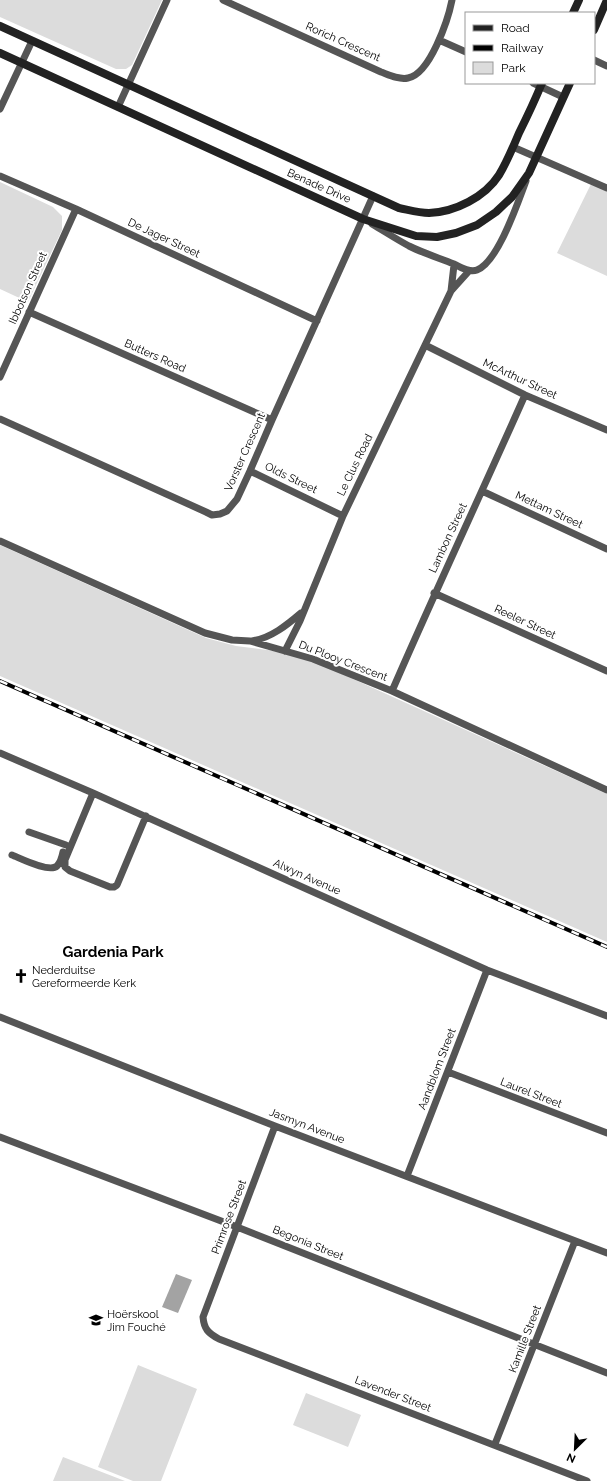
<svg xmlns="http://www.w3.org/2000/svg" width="607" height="1481" font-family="Raleway,sans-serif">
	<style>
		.green { fill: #dcdcdc }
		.water { fill: #a3a3a3 }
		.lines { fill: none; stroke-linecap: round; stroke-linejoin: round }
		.street { stroke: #555; stroke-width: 7 }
		.secondary { stroke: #222; stroke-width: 8 }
		.rail-casing { stroke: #000; stroke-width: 4 }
		.rail { stroke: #fff; stroke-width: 2.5; stroke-dasharray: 8; stroke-linecap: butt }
		.labels { text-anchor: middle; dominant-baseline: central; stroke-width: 4; stroke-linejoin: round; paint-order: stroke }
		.street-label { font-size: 11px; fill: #000; stroke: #fff }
		.poi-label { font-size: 11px; fill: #000; stroke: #fff; text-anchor: start }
		.district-label { font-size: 15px; font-weight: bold; fill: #000; stroke: #fff }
	</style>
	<rect width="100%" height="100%" fill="#fff"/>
	<!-- green -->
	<path class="green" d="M0,0h162l-30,65 -6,4h-10l-116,-52z
		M0,182l53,25 9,9v14l-34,72 -28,-13z
		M591,184l16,7v85l-50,-23z
		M0,545l206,93 30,8 55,7 18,6 298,135v148l-607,-266z
		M138,1365l59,24 -36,92h-28l-35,-14z
		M306,1393l55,22 -13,32 -55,-22z
		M63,1457l62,24h-72z"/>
	<!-- water -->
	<path class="water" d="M176,1274l16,6 -14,33 -16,-6z"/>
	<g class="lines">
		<!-- street -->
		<path class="street" d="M223,0l158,72c8,3 18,8 27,6 22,-4 40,-58 44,-78
			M439,40l27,12
			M594,60l13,6
			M533,83l30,14
			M118,107l49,-107
			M0,109l32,-68
			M513,147l94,41
			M0,176l76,33 241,112
			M372,224c12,7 24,15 37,22 14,7 30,12 45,18 7,3 15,9 23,6 21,-8 41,-68 49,-89
			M451,291l18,-20
			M29,312l243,108
			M425,345l100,50 82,35
			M0,377l76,-168
			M0,419l206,93 6,3 8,-1 7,-3 10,-12 13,-28 22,-51 101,-224
			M250,471l93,45
			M482,491l125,58
			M0,541l205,92 27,7 18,1 63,18 79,32 215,99
			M434,593l173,78
			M252,641c19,-3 35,-16 49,-28
			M285,651l15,-30 43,-105 108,-225 3,-26
			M392,691c43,-99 89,-197 133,-296
			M0,753l93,40 394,177 120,46
			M93,793l-28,67v7l5,4 40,16h4l3,-2 29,-69
			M29,832l37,13
			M12,855c8,3 37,18 45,11 3,-3 5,-9 6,-14
			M0,1017l275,109 332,127
			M448,1072l159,61
			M275,1126l-72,191c1,12 5,16 16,22l368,142
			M0,1137l237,90 370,146
			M407,1176l80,-206
			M495,1444l80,-203"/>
		<!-- secondary -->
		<path class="secondary" d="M573,13l6,-13
			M0,26l399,182c10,2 20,5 30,5 26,-1 56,-16 70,-38 8,-13 14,-28 20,-42 8,-16 16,-33 23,-50
			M594,30l13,-30
			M0,53l363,166 53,17 21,1 19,-4 21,-8 19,-13 16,-15 17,-24 41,-90"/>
		<defs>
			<path id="rail" d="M0,681l607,266"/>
		</defs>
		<!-- rail casing -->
		<use href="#rail" class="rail-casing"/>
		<!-- rail -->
		<use href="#rail" class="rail"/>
	</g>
	<!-- icons -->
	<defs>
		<symbol id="church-bare" viewBox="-9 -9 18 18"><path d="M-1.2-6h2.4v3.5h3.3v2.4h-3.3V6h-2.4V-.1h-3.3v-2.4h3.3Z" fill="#000" stroke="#fff" stroke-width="2.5" paint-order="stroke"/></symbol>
		<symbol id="school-bare" viewBox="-9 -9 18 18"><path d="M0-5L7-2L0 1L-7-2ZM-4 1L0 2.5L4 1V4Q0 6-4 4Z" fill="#000" stroke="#fff" stroke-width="2.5" paint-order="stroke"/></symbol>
	</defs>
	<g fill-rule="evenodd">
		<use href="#church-bare" x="11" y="966" width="20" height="20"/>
		<use href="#school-bare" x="86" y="1310" width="20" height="20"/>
	</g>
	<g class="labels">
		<!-- street labels -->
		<g class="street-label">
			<text transform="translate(343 42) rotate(24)">Rorich Crescent</text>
			<text transform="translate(319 186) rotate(24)">Benade Drive</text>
			<text transform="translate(164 238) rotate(25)">De Jager Street</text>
			<text transform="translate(28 288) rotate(-66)">Ibbotson Street</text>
			<text transform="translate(155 356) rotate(24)">Butters Road</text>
			<text transform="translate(520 379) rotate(25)">McArthur Street</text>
			<text transform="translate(245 452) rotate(-66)">Vorster Crescent</text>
			<text transform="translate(355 465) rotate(-64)">Le Clus Road</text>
			<text transform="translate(291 478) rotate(26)">Olds Street</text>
			<text transform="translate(549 510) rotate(25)">Mettam Street</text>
			<text transform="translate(448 538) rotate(-65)">Lambon Street</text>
			<text transform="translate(525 622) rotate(25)">Reeler Street</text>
			<text transform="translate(343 661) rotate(21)">Du Plooy Crescent</text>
			<text transform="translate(307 877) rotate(24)">Alwyn Avenue</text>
			<text transform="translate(437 1069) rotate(-69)">Aandblom Street</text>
			<text transform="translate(531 1093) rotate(21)">Laurel Street</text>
			<text transform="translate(307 1126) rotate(21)">Jasmyn Avenue</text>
			<text transform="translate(229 1217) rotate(-69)">Primrose Street</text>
			<text transform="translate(308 1243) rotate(22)">Begonia Street</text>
			<text transform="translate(525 1339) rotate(-69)">Kamille Street</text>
			<text transform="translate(393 1394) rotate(21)">Lavender Street</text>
		</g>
		<!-- poi labels -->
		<g class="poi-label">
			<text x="32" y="970">Nederduitse<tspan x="32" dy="13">Gereformeerde Kerk</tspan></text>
			<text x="107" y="1314">Hoërskool<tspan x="107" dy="13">Jim Fouché</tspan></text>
		</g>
		<!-- district labels -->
		<g class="district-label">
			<text x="113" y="952">Gardenia Park</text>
		</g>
	</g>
	<!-- legend -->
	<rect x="465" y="12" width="130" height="72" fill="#ffffff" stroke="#999999"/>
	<rect x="473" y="25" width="20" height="6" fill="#222222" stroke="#999999"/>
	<text x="501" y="32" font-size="12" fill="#000000">Road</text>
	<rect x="473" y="45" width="20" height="6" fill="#000000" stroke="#999999"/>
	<text x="501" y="52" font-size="12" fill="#000000">Railway</text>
	<rect x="473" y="62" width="20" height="12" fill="#dcdcdc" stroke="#999999"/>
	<text x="501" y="72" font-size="12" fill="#000000">Park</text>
	<!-- north arrow -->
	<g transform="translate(575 1449) rotate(204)" stroke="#ffffff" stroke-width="3" paint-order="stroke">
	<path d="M0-3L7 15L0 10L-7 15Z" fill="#000000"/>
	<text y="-6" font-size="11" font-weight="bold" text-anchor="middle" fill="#000000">N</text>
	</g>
</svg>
